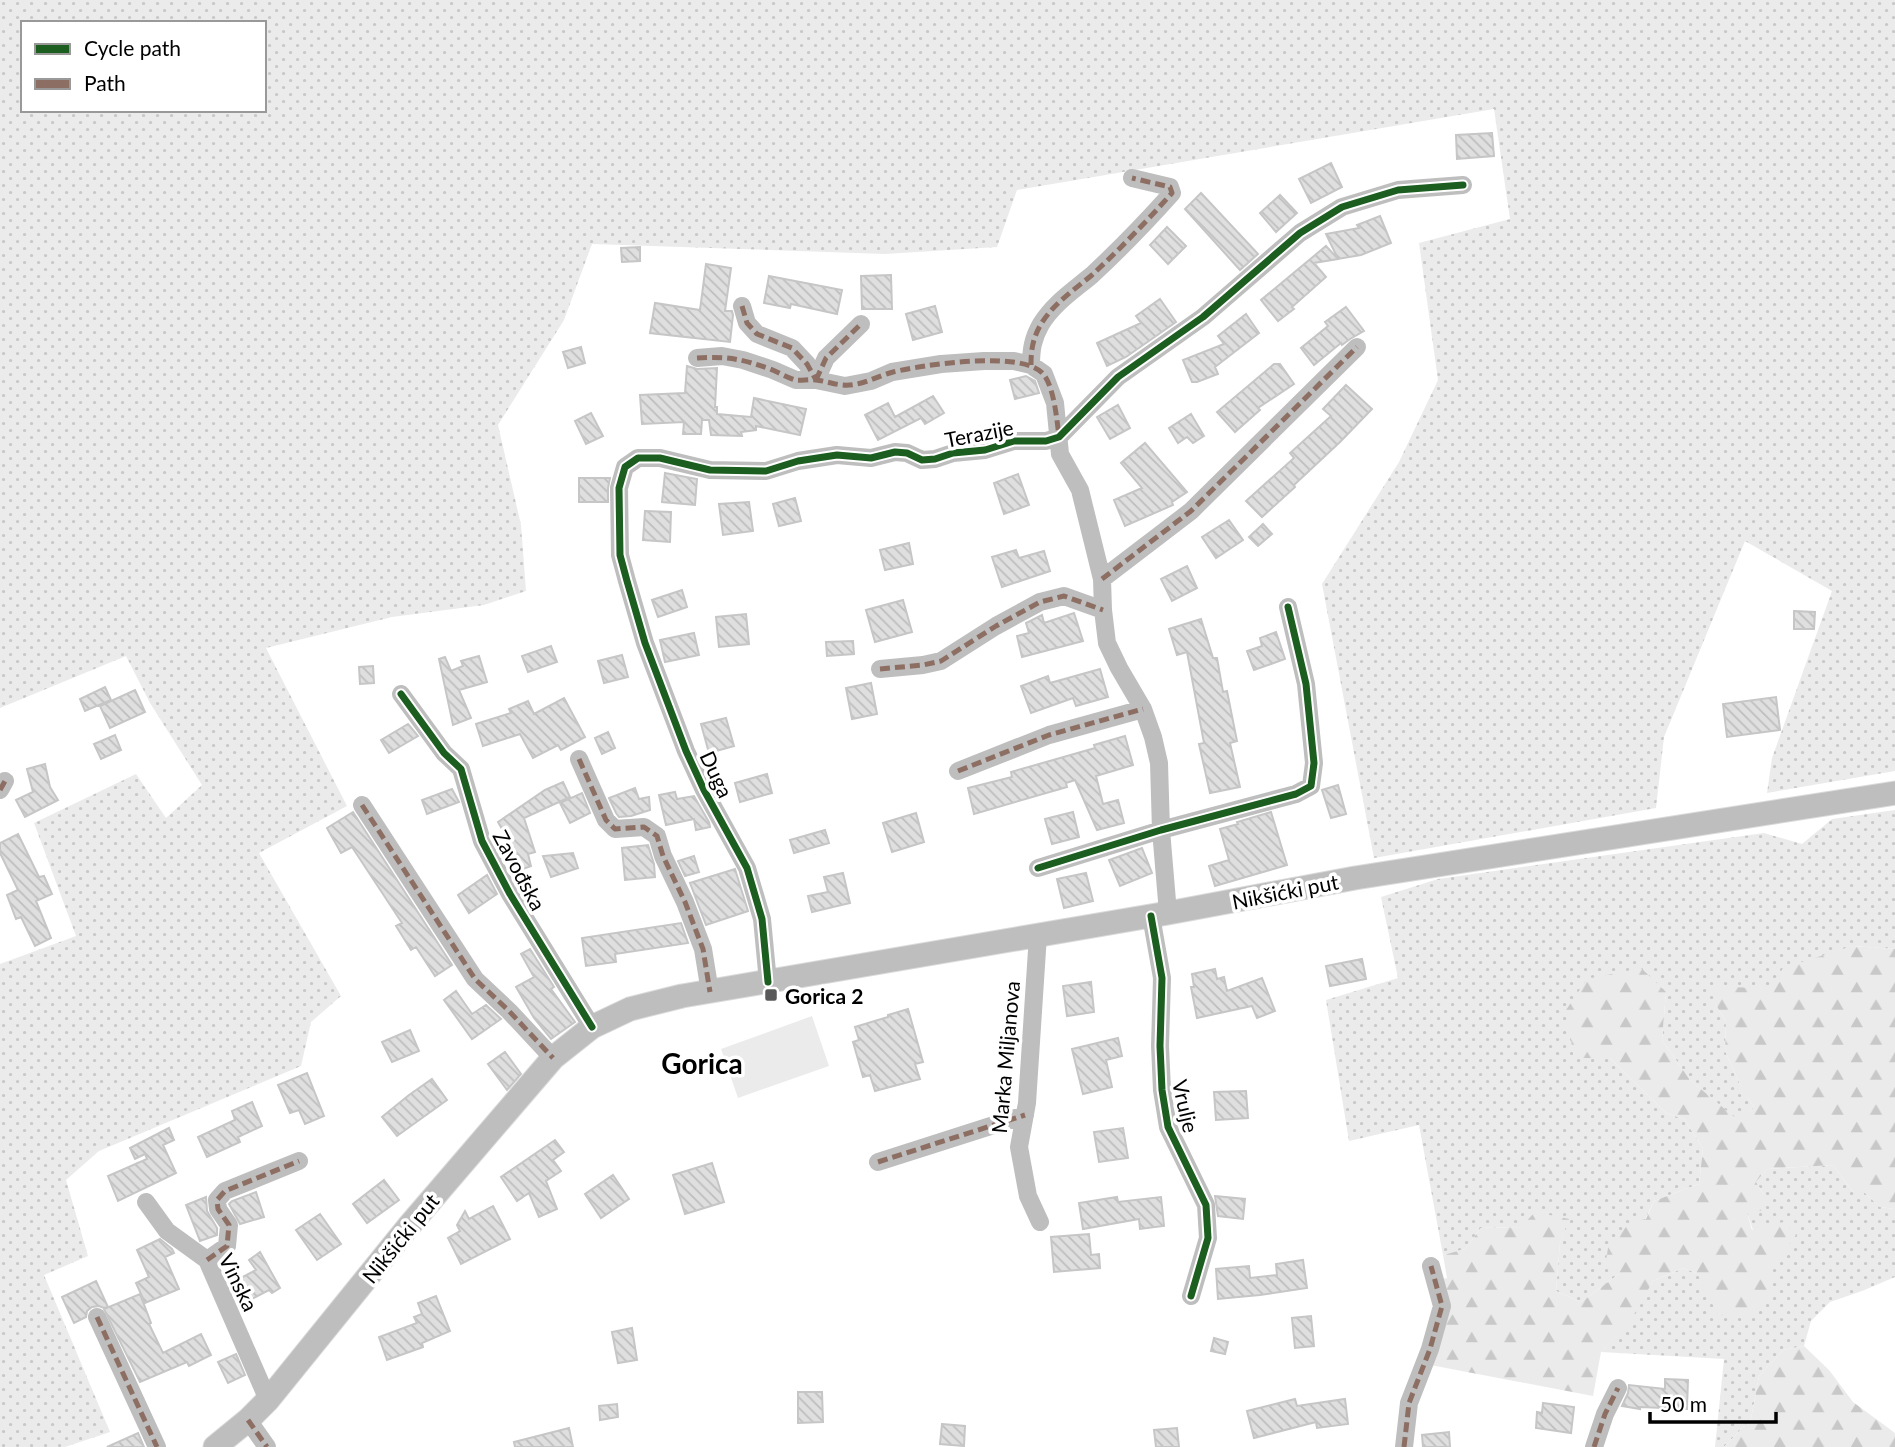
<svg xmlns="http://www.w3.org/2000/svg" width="1895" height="1447" font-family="Lato,sans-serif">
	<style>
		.grass { fill: url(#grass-dots); fill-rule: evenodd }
		.forest { fill: url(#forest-firs) }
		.garden { fill: #ebebeb }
		.building { fill: url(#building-back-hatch); stroke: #c6c6c6; stroke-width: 2 }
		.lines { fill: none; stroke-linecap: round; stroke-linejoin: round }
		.major-casing { stroke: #dbdbdb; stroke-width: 25 }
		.minor { stroke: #bebebe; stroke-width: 18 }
		.major { stroke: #bebebe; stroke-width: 23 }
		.quiet { stroke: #8d6e63; stroke-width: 5; stroke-dasharray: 10 5; stroke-linecap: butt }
		.cycleway-casing { stroke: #fff; stroke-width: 11 }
		.cycleway { stroke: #1b5e20; stroke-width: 7 }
		.poi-dot { fill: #595959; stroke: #fff; stroke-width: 2.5 }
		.labels { text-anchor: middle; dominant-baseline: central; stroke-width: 7; stroke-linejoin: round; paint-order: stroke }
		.street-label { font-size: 21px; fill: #000; stroke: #fff }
		.poi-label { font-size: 21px; font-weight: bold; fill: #000; stroke: #fff; text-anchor: start }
		.district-label { font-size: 28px; font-weight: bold; fill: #000; stroke: #fff }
	</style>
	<defs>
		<pattern id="grass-dots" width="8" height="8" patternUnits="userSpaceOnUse" patternTransform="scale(1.75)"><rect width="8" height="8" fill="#ebebeb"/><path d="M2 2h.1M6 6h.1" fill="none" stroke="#c8c8c8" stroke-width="1.8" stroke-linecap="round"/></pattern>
		<pattern id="forest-firs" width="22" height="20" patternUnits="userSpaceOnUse" patternTransform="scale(1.75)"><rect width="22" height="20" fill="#ebebeb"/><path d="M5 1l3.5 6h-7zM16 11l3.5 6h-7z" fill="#c8c8c8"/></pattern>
		<pattern id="building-back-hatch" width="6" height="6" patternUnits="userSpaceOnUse" patternTransform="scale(1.75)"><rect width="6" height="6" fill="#dfdfdf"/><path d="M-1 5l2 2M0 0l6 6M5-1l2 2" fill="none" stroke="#bebebe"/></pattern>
	</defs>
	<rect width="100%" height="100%" fill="#fff"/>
	<!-- grass -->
	<path class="grass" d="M0,0h1895v771l-128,22 5,-35 60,-167 -87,-50 -81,196 -8,71 -282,50 -52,-274 77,-122 39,-82 -19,-137 91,-24 -16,-110 -477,81 -20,57 -112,7 -293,-10 -28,76 -66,105 23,100 5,66 -42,14 -92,12 -126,31 81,158 -88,47 82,143 -30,26 -10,44 -202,85 -33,29 22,76 -44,19 66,157 -45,15h-65v-483l76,-28 -42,-113 102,-49 30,44 36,-33 -52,-82 -24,-47 -126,52zM23,23h241v87h-241z
		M1895,810v139l-43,-3 -81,43 -55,16 10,17 -1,29 14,31 15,26 -16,13 -48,-41 -28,-40 4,-48 -56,66 56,55 18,6 19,29 -4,36 -45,17 -35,73 -38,28 -25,-11 4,-48 8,-24 -47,8 -40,1 -16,21 -22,6 -24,-130 -70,16 -23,-141 72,-22 -17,-81 57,-18 326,-46 38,11 30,-25z
		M1833,1165l20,27h11l16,15 15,2v68l-33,14 -32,11 -19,19 -7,25 -21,4 -24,26 -8,43 -27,28h-9l9,-88 -123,-7 30,-34 22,-37 30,-13 14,5 56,-43 -6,-17 17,-18 -8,-13 11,-13z"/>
	<!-- forest -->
	<path class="forest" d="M1852,946l43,3v260l-15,-2 -16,-15h-11l-20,-27 -66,4 -11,13 8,13 1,15 -18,3 5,17 11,-5 22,-3 11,13 -25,33v32l-26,16 -27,-1 -21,-42 -14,-5 -30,13 -21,37 -31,34 -8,44 -168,-32 17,-58 -7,-25 12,-3 -4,-23 22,-6 16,-21 40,-1 14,-15 34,7 -9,24 -4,48 25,11 38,-28 -13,-13 2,-13 22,-26 16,-3 8,-18 45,-17 4,-36 -19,-29 -18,-6 -56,-55h-36l-8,-48 21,-31 54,-11 25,24 -4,48 28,40 48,40 16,-12 -15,-26 -14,-31 1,-29 -10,-17 -2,-19 57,3 12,-21z
		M1804,1346l25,24 24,32 42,31v14h-171l27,-28 8,-43 24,-26z"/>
	<!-- garden -->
	<path class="garden" d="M812,1016l17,50 -91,32 -17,-49z"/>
	<!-- building -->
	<path class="building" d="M1492,133l2,23 -37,3 -1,-24z
		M1331,163l11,24 -31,16 -12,-24z
		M1201,193l57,61 -18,16 -55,-61z
		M1280,195l17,18 -21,19 -16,-19z
		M1380,216l11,27 -30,12 -23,4 -12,-25 33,-6 -2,-3z
		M1167,227l19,19 -18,18 -18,-19z
		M1326,246l12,13 -24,4 12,14 -34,30 2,2 -16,12 -17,-21z
		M640,247v14l-18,1 -1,-14z
		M706,264l25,4 -6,43h7l1,4 -3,27 -80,-9 5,-30 45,7z
		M891,275l1,34h-30l-1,-33z
		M769,276l73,14 -5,24 -46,-10 -1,4 -26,-5z
		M1160,299l16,23 -50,35 -19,9 -10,-23 44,-20 -5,-7z
		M935,306l7,26 -29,8 -7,-26z
		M1346,307l18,24 -14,8 -8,6 -1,-2 -27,22 -13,-17 27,-22 -3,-4z
		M1246,314l13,19 -44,34 3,7 -21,8h-5l-9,-22 41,-16 -6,-8z
		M581,347l4,16 -17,5 -5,-16z
		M1274,364h6l14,20 -36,24 2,2 -25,22 -18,-20z
		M687,366l10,3 20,-1 -2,39h2v7l34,3 3,-19 52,11 -6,26 -44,-9v4l-15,2 1,4 -31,-1 -2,-15h-7l-1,14h-18l1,-12 -42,2 -2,-29 45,-2z
		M1026,376l9,5 4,12 -24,6 -5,-19z
		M1346,385l26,24 -32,33 -46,43 1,2 -33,30 -16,-16 48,-43 -4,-5 41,-37 -8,-7z
		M933,396l11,17 -19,11 -4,-6 -43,22 -13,-25 23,-12 7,14z
		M1118,405l12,23 -20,11 -13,-22z
		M591,413l12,23 -17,8 -11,-23z
		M1191,414l13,22 -11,7 -6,-6 -9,6 -9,-15z
		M1145,443l42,49 -15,10 1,3 -48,21 -11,-26 28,-12 -21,-25z
		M665,473l32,6 -2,26 -33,-3z
		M1018,474l11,31 -25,9 -10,-31z
		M579,478h31l-2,10v14h-29z
		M795,498l6,23 -22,5 -6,-22z
		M749,502l4,29 -30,4 -4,-31z
		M645,511l26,1 -1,30 -27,-2z
		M1229,520l14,20 -27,18 -14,-21z
		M1263,524l9,10 -14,12 -9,-9z
		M909,543l4,21 -28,6 -5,-20z
		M1016,550l3,8 25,-7 6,20 -48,16 -10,-30z
		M1187,566l10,22 -25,13 -11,-22z
		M682,590l5,17 -29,10 -6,-17z
		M903,600l9,32 -37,10 -9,-32z
		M1794,611l21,1 -1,17h-20z
		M1074,613l9,28 -61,16 -5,-21 12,-3 -3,-10 16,-8 2,8z
		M746,614l3,30 -30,3 -3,-30z
		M1201,619l12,39h4l6,34 4,-1 10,50 -7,2 10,44 -30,6 -11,-49 5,-1 -17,-91 -10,3 -8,-26z
		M1276,632l9,27 -31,11 -7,-19 15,-5 -2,-8z
		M694,633l5,22 -34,7 -5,-22z
		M853,641l1,13 -27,2 -1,-14z
		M551,646l6,16 -29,10 -6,-16z
		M622,655l6,22 -24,6 -6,-22z
		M479,656l8,26 -28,8 12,28 -18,7 -14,-66 6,-2 6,14 12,-5 -2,-5z
		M373,666l1,17 -14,1 -1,-17z
		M1100,669l8,28 -32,9 -3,-8 -42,15 -10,-27 27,-10 2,7z
		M871,683l6,31 -25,5 -6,-31z
		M105,687l6,13 -26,11 -5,-12z
		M135,690l10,22 -35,16 -10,-22z
		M1776,697l4,33 -53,7 -4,-33z
		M564,698l21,39 -24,13 -3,-5 -25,13 -13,-24 -37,12 -7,-22 35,-11 -2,-4 19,-8 6,13z
		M726,718l8,28 -25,7 -8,-29z
		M408,724l10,12 -29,17 -8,-13z
		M608,732l7,16 -13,6 -7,-16z
		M115,735l6,15 -20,9 -7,-15z
		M1125,736l8,29 -37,11 7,28 15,-4 6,23 -27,7 -22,-50 -9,3 1,4 -93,27 -6,-26 44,-11 -1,-5 84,-24 -1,-3z
		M45,764l5,23 8,13 -33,17 -9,-17 17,-8 -6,-23z
		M767,774l5,19 -32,9 -5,-19z
		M563,782l7,15 -46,21 11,34 -7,2 3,12 -14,5 -15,-42 -4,-7 47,-32z
		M1338,785l8,29 -15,4 -9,-28z
		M635,788l4,11 10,-2 1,13 -19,6 -12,1 -3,-4 -7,-15z
		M452,789l7,13 -32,12 -5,-14z
		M675,792l2,7 17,-3 15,26 1,5 -14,3 -2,-11 -28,6 -7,-30z
		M582,793l8,20 -20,10 -10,-20z
		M353,812l99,153 -17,11 -19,-29 -5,3 -15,-24 6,-3 -50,-76 -11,6 -14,-25z
		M1073,812l6,25 -27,7 -7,-25z
		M1271,812l16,53 -72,21 -6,-20 20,-6 -9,-31 18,-5 -1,-2z
		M916,813l8,29 -32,10 -9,-29z
		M825,830l4,13 -35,10 -4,-13z
		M18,834l21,43 5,-1 8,18 -16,7 15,37 -16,8 -14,-29 -5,2 -9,-24 11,-5 -18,-37v-10z
		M648,845l6,19 1,13 -30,3 -3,-32z
		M1142,848l10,25 -32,13 -11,-26z
		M573,853l5,15 -27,9 -8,-21z
		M694,856l5,16 -14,4 -7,-15z
		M735,869l13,42 -42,14 -16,-42z
		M843,873l7,30 -38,9 -4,-16 20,-4 -4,-15z
		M1086,873l7,28 -29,7 -7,-29z
		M487,875l10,19 -28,19 -11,-18z
		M681,923l7,20 -73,11 1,8 -30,4 -4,-28z
		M530,949l24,38 -3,2 24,33 -24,17 -17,-21 -18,-31 18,-10 -13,-23z
		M1362,959l4,20 -36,7 -4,-20z
		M1215,969l2,10 7,-2 3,14 35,-13 13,33 -18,7 -5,-12 -55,12 -6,-31h3l-2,-13z
		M1091,982l3,30 -27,4 -4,-30z
		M456,991l16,23 14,-9 15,14 -29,20 -28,-39z
		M908,1009l15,53 -8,2 5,15 -45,12 -5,-16 -7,2 -10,-35 6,-2 -4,-13 33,-10v-2z
		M410,1030l9,21 -27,11 -10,-20z
		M1118,1038l4,18 -16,4 6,27 -29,7 -11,-45z
		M505,1052l16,22 -14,16 -19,-26z
		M307,1073l17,43 -19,8 -6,-14 -9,3 -12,-28z
		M432,1079l15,21 -50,36 -15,-19 27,-22z
		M1246,1091l2,27 -32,2 -2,-28z
		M252,1102l10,24 -24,11 2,5 -33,15 -9,-20 37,-17 -3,-9z
		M169,1128l5,12 -11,5 13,28 -58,28 -10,-25 39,-17 -2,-5 -10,5 -5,-11z
		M1123,1128l5,30 -29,4 -5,-30z
		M555,1140l9,12 -11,8 8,11 -15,10 11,28 -18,8 -10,-24 -12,8 -16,-24z
		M712,1163l12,39 -39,12 -12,-39z
		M613,1175l16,24 -28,19 -16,-24z
		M384,1180l15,20 -32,23 -14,-19z
		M256,1192l8,25 -24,7 -11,-20 3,-3z
		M1215,1196l30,3 -2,20 -25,-3z
		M206,1197l1,14 10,17v7l-17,6 -14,-36z
		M1117,1197l1,5 43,-5 3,29 -24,3 -1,-10 -56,10 -4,-26z
		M493,1206l17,33 -49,25 -13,-26 12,-7 -3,-6 8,-14 4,8z
		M320,1214l21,30 -24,16 -21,-30z
		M1089,1234l2,21 8,-1 1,14 -46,4 -3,-35z
		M160,1239l12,10 2,4 -9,4 14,32 -34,14 -9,-20 13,-6 -12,-27z
		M260,1252l20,36 -8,5 -3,-3 -23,12 -11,-21 21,-11 -7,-10z
		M1303,1260l4,28 -47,7 -42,4 -2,-30 33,-3 1,12 27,-3 -1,-11z
		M96,1281l12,26 -4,1 -5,-2 -7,1 -5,4 -1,6 -12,6 -12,-26z
		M140,1294l11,29 -2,1 14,29 38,-19 10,21 -22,11 -2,-4 -47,20 -36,-73z
		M436,1296l14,35 -28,12 1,4 -36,13 -8,-23 38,-14 -3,-6 8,-3 -4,-11z
		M1311,1316l3,30 -19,2 -3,-30z
		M632,1328l5,32 -19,3 -6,-31z
		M1214,1338l14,4 -3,12 -14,-3z
		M236,1354l9,21 -17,8 -10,-21z
		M1665,1379l23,1 -1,29 -47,-2v2l-18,-3 6,-13 1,-8 36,4z
		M798,1392h24l1,30 -25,1z
		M1295,1399l2,7 48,-7 3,25 -31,4 -1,-6 -62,16 -7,-27z
		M1543,1403l31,4 -3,26 -35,-5 1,-16 5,1z
		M617,1404l1,13 -18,3 -1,-14z
		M942,1424l23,2 -1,20 -24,-2z
		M569,1428l4,19h-58l-1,-5z
		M1177,1428l2,19h-23l-2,-17z
		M1449,1432l1,15h-27l-1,-12z
		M138,1433l6,14h-37z"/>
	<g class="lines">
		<defs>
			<path id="major" d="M215,1447l33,-27 20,-20 140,-173 145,-169 39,-31 38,-18 52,-13 486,-83 187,-35 540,-85"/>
		</defs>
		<!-- major casing -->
		<use href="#major" class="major-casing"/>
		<!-- minor -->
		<path class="minor" d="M742,306l5,17 10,11 35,14 15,16 9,16
			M697,358l25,-2 21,4 30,10 23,10h20l29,6 26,-5 21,-9 49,-8 43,-3h30l17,4 13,9 11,29 5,51 20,36 22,89 1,31 4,33 12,25 24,41 10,28 6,26 2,67 7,83
			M1031,365c0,-16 2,-27 10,-41 13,-21 33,-34 51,-49 28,-26 55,-54 80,-82l-2,-6 -38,-9
			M816,380l10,-22 35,-34
			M1102,579l89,-68 166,-164
			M880,669l43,-4 18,-4 55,-35 44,-24 24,-6 39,14
			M401,694l43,59 17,16 21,72 28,53 82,133
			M579,759l27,61 9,9 29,-2 13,9 6,20 22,46 18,47 7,43
			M958,771l91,-36 94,-26
			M0,790l5,-9
			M362,805l113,174 34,32 44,47
			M1038,868l123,-38 135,-36 15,-8 3,-23 -8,-79 -18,-77
			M1151,916l11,62 -2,68 2,44 6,37 38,78 2,33 -17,58
			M1038,935l-11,168 -8,44 9,49 12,26
			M768,982l-6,-63 -15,-51 -43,-78 -18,-39 -41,-108 -18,-62 -7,-26 -1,-67 6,-21 13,-9h22l50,12 56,1 32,-10 39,-6 34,3 24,-6 12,1 15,7 13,-1 18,-6 32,-3 29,-9h32l13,-4 59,-60 85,-60 97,-84 42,-26 56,-17 65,-5
			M878,1162l147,-47
			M146,1202l21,29 40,29 61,140
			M207,1260l20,-14 2,-21 -11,-16 -1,-9 8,-9 74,-30
			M97,1317l60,130
			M248,1420l19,27
			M1404,1447l5,-44 21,-54 12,-43 -11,-40
			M1594,1447l11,-33 13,-26"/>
		<!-- major -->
		<use href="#major" class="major"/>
		<!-- quiet -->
		<path class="quiet" d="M742,306l5,17 10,11 35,14 15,16 9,16
			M697,358c30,-2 45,1 73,11 8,3 16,8 25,11 6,1 14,-1 21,0 9,1 17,4 26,5 18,2 35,-9 51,-13 29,-7 132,-23 151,3 10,13 13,45 15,62
			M1031,365c0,-16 2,-27 10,-41 13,-21 33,-34 51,-49 28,-26 55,-54 80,-82l-2,-6 -38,-9
			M816,380l10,-22 35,-34
			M1102,579l89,-68 166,-164
			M880,669l43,-4 18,-4 55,-35 44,-24 24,-6 39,14
			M579,759l27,61 9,9 29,-2 13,9 6,20 22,46 18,47 7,43
			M958,771l91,-36 94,-26
			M0,790l5,-9
			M362,805l113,174 34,32 44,47
			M878,1162l147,-47
			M207,1260l20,-14 2,-21 -11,-16 -1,-9 8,-9 74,-30
			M97,1317l60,130
			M248,1420l19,27
			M1404,1447l5,-44 21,-54 12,-43 -11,-40
			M1594,1447l11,-33 13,-26"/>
		<defs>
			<path id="cycleway" d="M401,694l43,59 17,16 21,72 28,53 82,133
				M1038,868l123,-38 135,-36 15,-8 3,-23 -8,-79 -18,-77
				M1151,916l11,62 -2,68 2,44 6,37 38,78 2,33 -17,58
				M768,982l-6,-63 -15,-51 -43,-78 -18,-39 -41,-108 -18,-62 -7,-26 -1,-67 6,-21 13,-9h22l50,12 56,1 32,-10 39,-6 34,3 24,-6 12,1 15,7 13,-1 18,-6 32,-3 29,-9h32l13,-4 59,-60 85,-60 97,-84 42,-26 56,-17 65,-5"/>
		</defs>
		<!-- cycleway casing -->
		<use href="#cycleway" class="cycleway-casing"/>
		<!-- cycleway -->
		<use href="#cycleway" class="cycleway"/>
	</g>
	<!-- markers -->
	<rect class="poi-dot" x="764" y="988" width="14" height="14" rx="3.5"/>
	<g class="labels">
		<!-- street labels -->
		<g class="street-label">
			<text transform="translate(979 433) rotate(-11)">Terazije</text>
			<text transform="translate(717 774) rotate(65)">Duga</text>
			<text transform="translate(520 870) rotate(62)">Zavođska</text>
			<text transform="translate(1285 891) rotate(-11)">Nikšićki put</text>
			<text transform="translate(1005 1057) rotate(-85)">Marka Miljanova</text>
			<text transform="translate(1186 1106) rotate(77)">Vrulje</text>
			<text transform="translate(400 1238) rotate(-51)">Nikšićki put</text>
			<text transform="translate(239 1282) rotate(64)">Vinska</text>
		</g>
		<!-- poi labels -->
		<g class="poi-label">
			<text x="785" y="995">Gorica 2</text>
		</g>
		<!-- district labels -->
		<g class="district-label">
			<text x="702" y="1063">Gorica</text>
		</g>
	</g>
	<!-- legend -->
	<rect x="21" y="21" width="245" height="91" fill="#ffffff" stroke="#999999" stroke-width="2"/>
	<rect x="35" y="44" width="35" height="10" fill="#1b5e20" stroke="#999999" stroke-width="2"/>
	<text x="84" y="56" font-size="21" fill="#000000">Cycle path</text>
	<rect x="35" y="79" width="35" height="10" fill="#8d6e63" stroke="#999999" stroke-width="2"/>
	<text x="84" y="91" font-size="21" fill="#000000">Path</text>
	<!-- scale -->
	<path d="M1650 1412v10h126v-10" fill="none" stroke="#000000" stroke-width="3.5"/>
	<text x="1660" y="1412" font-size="21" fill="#000000" stroke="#ffffff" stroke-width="5" paint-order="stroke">50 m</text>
</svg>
